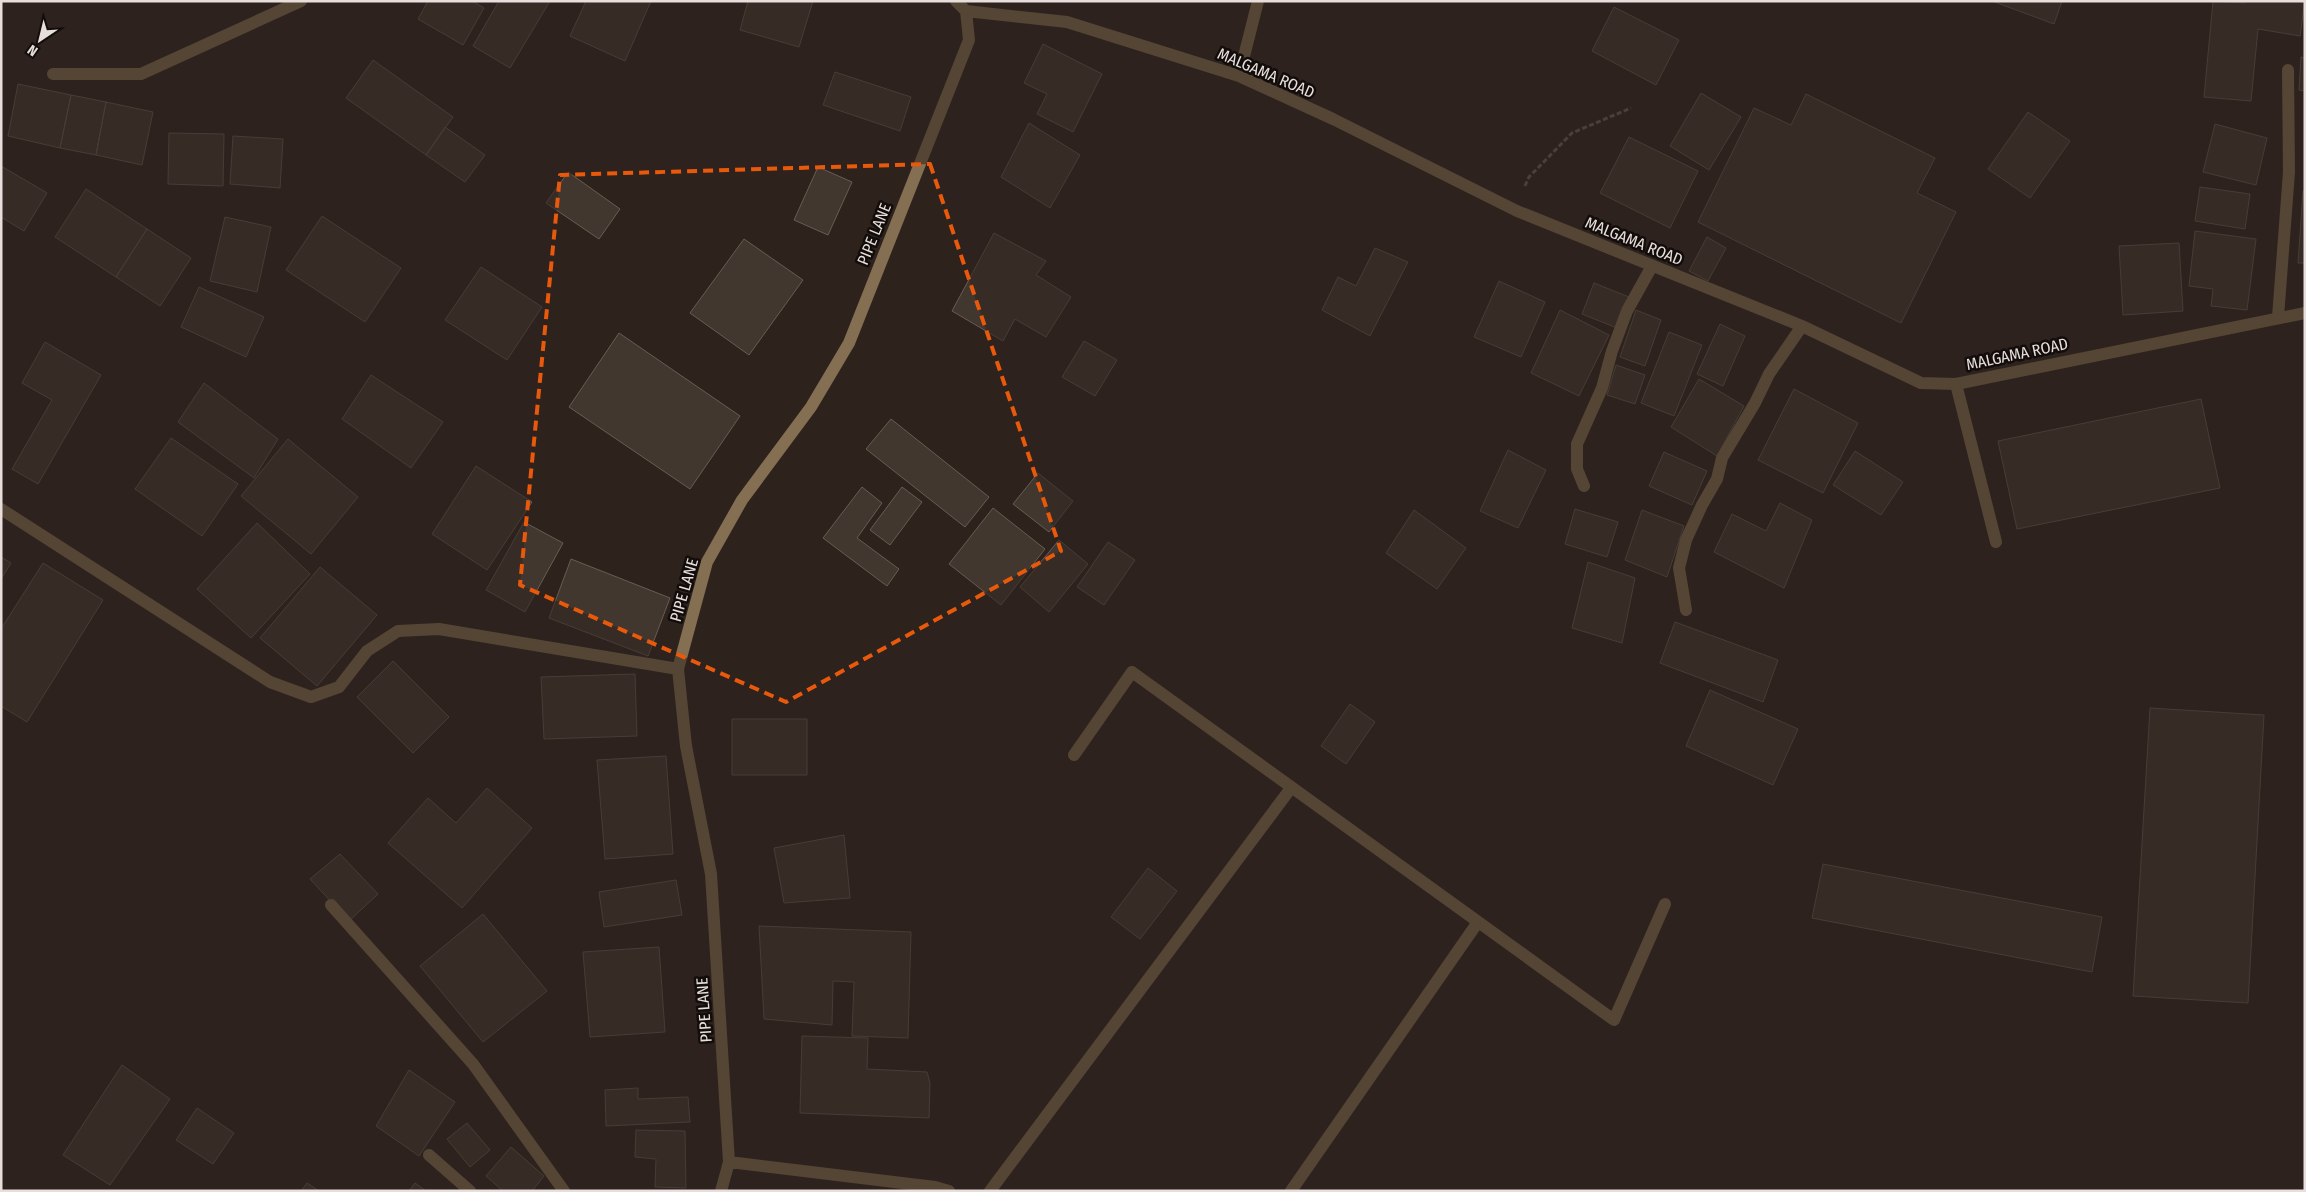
<svg xmlns="http://www.w3.org/2000/svg" width="2306" height="1192" font-family="'Fira Sans Condensed',sans-serif">
	<style>
		.building { fill: #42372f; stroke: #685c54 }
		.lines { fill: none; stroke-linecap: round; stroke-linejoin: round }
		.path { stroke: #6d625d; stroke-width: 3; stroke-dasharray: 5 2.5; stroke-linecap: butt }
		.minor { stroke: #846f52; stroke-width: 12 }
		.marked { fill: none; stroke: #e8590c; stroke-width: 4; stroke-dasharray: 10 6; stroke-linejoin: round }
		.labels { text-anchor: middle; dominant-baseline: central; stroke-width: 5; stroke-linejoin: round; paint-order: stroke }
		.street-label { font-size: 16px; fill: #e8dfdc; stroke: #120d0b }
	</style>
	<rect width="100%" height="100%" fill="#2e221d"/>
	<!-- building -->
	<path class="building" d="M428,1h44l12,7 -21,37 -45,-26z
		M499,1h51l-40,67 -37,-22z
		M586,1h65l-26,60 -55,-25z
		M748,1h65l-14,46 -59,-17z
		M1992,1h70l-8,23z
		M2213,1l32,2v-2h60l-5,35 -42,-7 -7,72 -47,-4z
		M1614,7l65,33 -23,45 -64,-34z
		M1043,44l59,30 -29,58 -36,-18 10,-20 -23,-11z
		M2301,57l4,1v33l-6,-1z
		M373,60l80,57 -27,38 -80,-57z
		M835,72l76,25 -11,34 -77,-26z
		M18,84l53,11 -11,53 -52,-12z
		M1701,93l40,24 -32,53 -39,-24z
		M1806,94l129,64 -18,35 39,19 -55,111 -203,-101 56,-114 37,17z
		M71,95l35,7 -10,53 -36,-7z
		M106,102l47,10 -11,53 -46,-10z
		M2028,112l42,29 -40,57 -42,-29z
		M1029,123l51,32 -30,53 -49,-31z
		M2215,124l52,14 -11,47 -53,-13z
		M445,127l40,28 -20,27 -39,-27z
		M169,133l55,1 -1,52 -55,-2z
		M233,136l50,3 -3,49 -50,-4z
		M1629,137l69,34 -28,57 -70,-35z
		M1,166l46,27 -23,38 -23,-14z
		M818,167l34,15 -24,53 -34,-15z
		M568,172l52,37 -21,30 -53,-36z
		M2200,187l50,7 -5,35 -50,-8z
		M86,189l61,40 -31,48 -61,-40z
		M2303,191h2v72h-7z
		M322,216l79,52 -36,54 -79,-52z
		M225,217l46,10 -14,65 -47,-11z
		M147,229l44,29 -31,48 -44,-29z
		M2195,231l61,8 -9,71 -36,-4 2,-17 -24,-3z
		M994,233l52,28 -10,14 35,22 -25,40 -31,-18 -12,22 -51,-30z
		M1707,237l19,11 -18,33 -19,-10z
		M744,239l59,41 -54,75 -59,-42z
		M2179,243l4,68 -60,4 -4,-69z
		M1375,248l33,14 -38,74 -48,-26 16,-33 18,9z
		M481,267l61,40 -35,53 -62,-40z
		M1499,281l46,21 -24,55 -47,-20z
		M1594,283l35,14 -12,31 -35,-14z
		M199,287l65,30 -18,40 -65,-30z
		M1560,310l49,25 -30,61 -48,-23z
		M1636,310l25,10 -16,46 -25,-9z
		M1720,324l25,12 -22,50 -26,-12z
		M1669,332l33,13 -28,71 -33,-13z
		M619,333l121,83 -50,73 -121,-82z
		M1084,341l33,19 -22,36 -33,-19z
		M45,342l56,33 -63,109 -26,-15 40,-69 -30,-17z
		M1616,365l29,10 -10,29 -28,-9z
		M371,375l72,47 -32,46 -69,-49z
		M1699,379l45,27 -27,50 -46,-29z
		M204,383l74,56 -24,39 -76,-56z
		M1794,389l64,34 -35,70 -65,-33z
		M2201,399l19,89 -203,41 -19,-88z
		M891,419l98,78 -24,30 -99,-78z
		M171,438l67,46 -36,52 -67,-47z
		M288,439l70,58 -47,57 -70,-58z
		M1508,450l38,20 -28,58 -38,-17z
		M1855,451l48,31 -22,33 -48,-30z
		M1664,452l43,19 -15,34 -43,-19z
		M476,466l56,36 -45,68 -55,-36z
		M1038,473l35,28 -24,31 -36,-28z
		M862,487l20,16 -25,35 42,31 -12,17 -64,-48z
		M902,487l20,15 -32,43 -20,-15z
		M1780,503l32,17 -28,68 -70,-36 18,-38 34,17z
		M993,508l52,41 -44,56 -52,-41z
		M1575,509l43,13 -11,35 -42,-13z
		M1414,510l52,38 -29,41 -51,-36z
		M1642,510l42,16 -17,51 -42,-17z
		M524,522l39,21 -38,69 -39,-22z
		M257,523l53,51 -59,64 -54,-49z
		M1059,540l29,24 -39,48 -29,-25z
		M1108,542l27,18 -31,45 -27,-18z
		M1,557l10,6 -10,16z
		M571,559l99,39 -22,58 -99,-38z
		M1588,562l47,16 -13,65 -50,-15z
		M43,563l60,37 -76,122 -26,-16v-77z
		M320,567l57,48 -60,71 -57,-48z
		M1675,622l103,38 -15,42 -103,-39z
		M393,661l56,56 -36,36 -56,-56z
		M635,674l2,62 -93,3 -3,-62z
		M1710,690l88,39 -25,56 -87,-39z
		M1350,704l25,18 -29,42 -25,-18z
		M2150,708l114,7 -16,288 -115,-7z
		M732,719h75v56h-75z
		M666,756l7,98 -68,5 -8,-99z
		M487,788l45,40 -70,80 -74,-65 40,-45 28,25z
		M844,835l6,63 -66,5 -10,-55z
		M340,854l38,40 -29,27 -39,-42z
		M1823,864l279,53 -10,55 -280,-54z
		M1148,868l29,23 -37,48 -29,-22z
		M676,880l6,35 -78,12 -5,-35z
		M483,914l64,77 -64,51 -63,-76z
		M759,926l152,6 -3,106 -56,-2 2,-54 -21,-1 -1,44 -68,-6z
		M659,947l6,85 -75,5 -7,-85z
		M802,1036l66,2 -1,31 60,3 3,11 -1,35 -129,-5z
		M122,1065l48,34 -60,86 -47,-30z
		M409,1070l46,32 -36,54 -43,-30z
		M638,1088v11l50,-2 2,25 -84,4 -1,-36z
		M197,1108l37,25 -21,31 -37,-24z
		M467,1123l23,27 -20,17 -23,-28z
		M636,1130l49,1 1,57 -31,-1 1,-28 -21,-2z
		M511,1147l33,29 -12,15h-29l-17,-15z
		M307,1183l12,8h-18z
		M415,1183l11,8h-17z"/>
	<g class="lines">
		<!-- path -->
		<path class="path" d="M1525,186l4,-9 43,-44 59,-25"/>
		<!-- minor -->
		<path class="minor" d="M966,11l101,11 172,54 94,43 184,92 285,115 119,57 35,1 349,-71
			M53,74h88l160,-73
			M1239,76l19,-75
			M2278,317l11,-145 -1,-102
			M1956,384l40,158
			M1584,486l-7,-17v-25l25,-56 10,-37 15,-40 25,-45
			M1,509l269,173 41,15 28,-10 28,-36 31,-20 41,-2 239,40
			M1686,610l-7,-42 7,-28 16,-35 15,-26 5,-21 33,-55 14,-29 33,-48
			M1074,755l58,-83 482,348 51,-116
			M331,905l142,159 91,127
			M429,1155l41,36
			M729,1162l206,25 14,4
			M721,1191l8,-29 -18,-288 -25,-128 -8,-77 29,-107 35,-62 69,-93 38,-64 120,-303 -3,-29 -10,-10
			M990,1191l301,-403
			M1291,1191l187,-269"/>
	</g>
	<!-- marked area -->
	<path d="M0 0H2306V1192H0ZM930,164l131,387 -275,151 -266,-117 40,-410z" fill="#2e221d" fill-opacity=".55" fill-rule="evenodd"/>
	<path class="marked" d="M930,164l131,387 -275,151 -266,-117 40,-410z"/>
	<g class="labels">
		<!-- street labels -->
		<g class="street-label">
			<text transform="translate(1266 73) rotate(23)">MALGAMA ROAD</text>
			<text transform="translate(874 234) rotate(-68)">PIPE LANE</text>
			<text transform="translate(1634 241) rotate(22)">MALGAMA ROAD</text>
			<text transform="translate(2017 354) rotate(-12)">MALGAMA ROAD</text>
			<text transform="translate(684 590) rotate(-74)">PIPE LANE</text>
			<text transform="translate(704 1010) rotate(-94)">PIPE LANE</text>
		</g>
	</g>
	<!-- border -->
	<rect width="2306" height="1192" fill="none" stroke="#e8dfdc" stroke-width="5"/>
	<!-- north arrow -->
	<g transform="translate(40 40) rotate(215)" stroke="#120d0b" stroke-width="4" paint-order="stroke">
	<path d="M0-4L9 19L0 12L-9 19Z" fill="#e8dfdc"/>
	<text y="-8" font-size="14" font-weight="bold" text-anchor="middle" fill="#e8dfdc">N</text>
	</g>
</svg>
